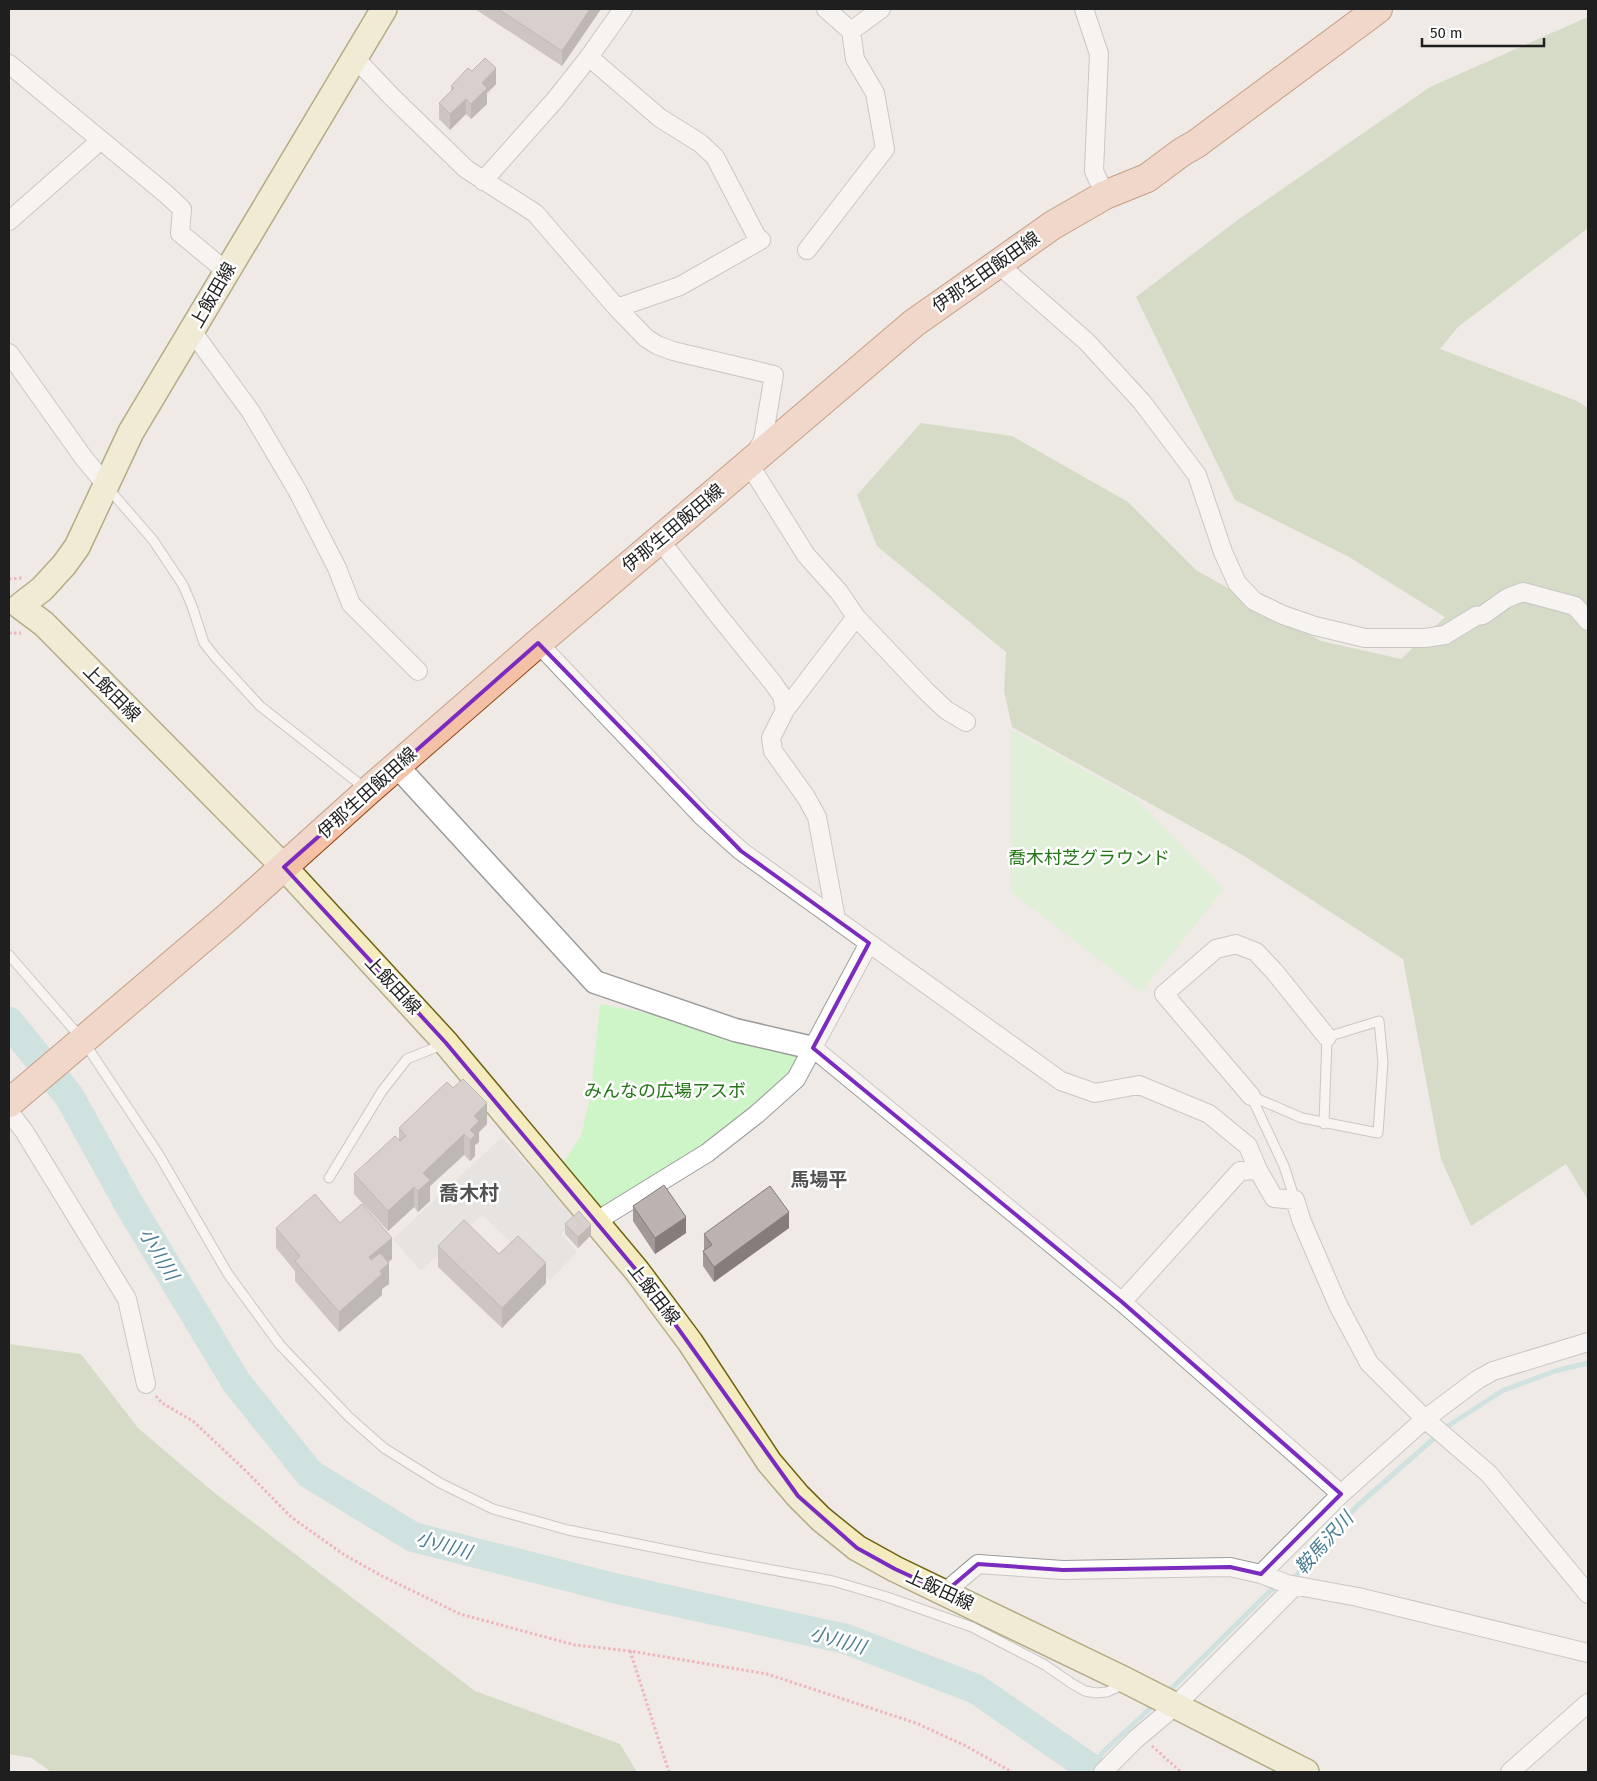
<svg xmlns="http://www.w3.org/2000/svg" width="1597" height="1781" font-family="'Fira Sans','Noto Sans JP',sans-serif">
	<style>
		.forest { fill: #b6cb9f }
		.park { fill: #cef5c7 }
		.parking { fill: #dbdbdb }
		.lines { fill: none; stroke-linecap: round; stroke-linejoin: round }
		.stream { stroke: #abd9d9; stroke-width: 5 }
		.river { stroke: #abd9d9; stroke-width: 30 }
		.service-casing { stroke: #9c9c9c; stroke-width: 11 }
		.minor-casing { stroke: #9c9c9c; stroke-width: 20 }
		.tertiary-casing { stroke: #9c9c9c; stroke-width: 25 }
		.secondary-casing { stroke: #6e620f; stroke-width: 28 }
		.primary-casing { stroke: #8d450d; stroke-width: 30 }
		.path { stroke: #ee7887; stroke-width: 3; stroke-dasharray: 2.5 2.5; stroke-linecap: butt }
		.service { stroke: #fff; stroke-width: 9 }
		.minor { stroke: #fff; stroke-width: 18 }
		.tertiary { stroke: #fff; stroke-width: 22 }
		.secondary { stroke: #f4ebbf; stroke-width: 25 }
		.primary { stroke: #f4c1a6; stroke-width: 28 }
		.wall { fill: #a29996 }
		.shaded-wall { fill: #847d7a }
		.building { fill: #bcb2af; stroke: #847d7a }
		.marked { fill: none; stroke: #7b2cbf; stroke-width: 4; stroke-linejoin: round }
		.labels { text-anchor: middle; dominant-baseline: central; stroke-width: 5; stroke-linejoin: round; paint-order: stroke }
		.street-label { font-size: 18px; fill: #1f1f1f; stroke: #fff }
		.park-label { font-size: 18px; fill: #237515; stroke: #fff }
		.neighbourhood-label { font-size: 19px; font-weight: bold; fill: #525252; stroke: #fff }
		.water-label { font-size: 19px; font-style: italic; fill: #497d90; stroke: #fff }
		.quarter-label { font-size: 20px; font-weight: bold; fill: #525252; stroke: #fff }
	</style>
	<rect width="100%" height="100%" fill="#efeae6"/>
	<!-- forest -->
	<path class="forest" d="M1588,17v211l-130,99 -18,22 137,52 11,7v792l-22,-36 -95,62 -30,-67 -38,-200 -162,-105 -229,-127 -8,-36 2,-39 -129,-106 -20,-51 64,-72 91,13 116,66 68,68 125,71 80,18 44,-42 -96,-60 -114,-57 -99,-203 103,-78 191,-132z
		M9,1344l72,10 57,74 74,63 263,200 145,53 17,28h-586l-19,-14 -23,-4z"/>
	<!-- park -->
	<path class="park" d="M1011,730l124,68 89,91 -83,103 -130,-100z
		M600,1004l135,26 73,20 -14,30 -199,142 -36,-53 22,-33 10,-42z"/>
	<!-- parking -->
	<path class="parking" d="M502,1137l75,82 -16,15 16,18 -27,28 -68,-65 -61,56 -28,-32z"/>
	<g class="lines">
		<!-- stream -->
		<path class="stream" d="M1289,1580l7,-4 61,-70 91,-80 54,-35 53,-20 33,-8
			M1167,1693l104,-103 9,-5
			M1090,1768l14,-17 51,-47"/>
		<!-- river -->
		<path class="river" d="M9,1022l60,74 61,110 106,176 74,92 103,63 205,52 228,50 130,50 120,83"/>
		<defs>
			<path id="service" d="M107,487l46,53 30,45 9,21 12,37 12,15 44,48 106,83
				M9,955l73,84 77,116 69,119 52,71 69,72 35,31 56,35 53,26 75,21 139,28 126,23 54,16 85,30 73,38 26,18 14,8 11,2 11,-1 9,-4 5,-6
				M1251,1096l51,22 76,15 5,-71 -4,-41 -52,16 -3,87
				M1251,1096l33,70 11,34
				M329,1178l53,-87 25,-32 37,-15"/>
			<path id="minor" d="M826,9l25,22 30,-22
				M1084,9l15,45 -5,117 11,24
				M589,57l71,61 40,25 15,14 44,84
				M355,58l36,38 75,73 69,44 82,95 29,30 11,7 16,6 101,24 -11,65 -14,24 57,91 33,37 17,25 69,73 21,20 20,12
				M9,64l157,130 16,15 -2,24 46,38
				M483,181l72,-81 34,-43 34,-48
				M9,221l92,-81
				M807,250l78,-101 -10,-56 -20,-34 -4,-28
				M997,263l90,79 55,60 55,73 26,77 14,31 17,18 29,14 32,11 50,12h60l20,-3 31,-19 7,-1 24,-17 16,-6 52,14 13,15
				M617,308l63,-22 81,-46
				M192,331l59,81 46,78 40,78 14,36 67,67
				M9,353l74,104 23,28
				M659,539l59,76 55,68 9,13 3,14
				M538,643l164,173 39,35 320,230 34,12 44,-8 70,29 39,32 10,24 16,28 21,2 7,22 36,83 31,58 56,56 64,55 99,120
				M836,919l-19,-102 -11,-20 -33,-46 -2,-13 14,-28 71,-93
				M813,1048l309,254 219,192
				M1251,1096l-87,-102 52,-45 20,-5 20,8 18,19 53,66
				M13,1117l11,14 103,168 19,85
				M595,1222l112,-69 50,-39 39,-35 73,-136
				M1122,1302l118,-131 18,-1
				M1261,1574l80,-80 84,-75 52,-39 16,-9 95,-29
				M945,1592l33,-28 85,6 167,-3 31,7 26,10 71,13 230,56
				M1103,1772l33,-33 39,-33 120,-120
				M1510,1772l78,-69"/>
			<path id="tertiary" d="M397,766l198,216 140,48 78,18"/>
			<path id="secondary" d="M384,9l-253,423 -54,115 -13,18 -22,24 -22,17 24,18 240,243 162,176 191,228 53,71 79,120 29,34 23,23 36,29 38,21 228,110 183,93"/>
			<path id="primary" d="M9,1103l220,-187 139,-125 170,-148 376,-320 139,-98 52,-30 42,-17 35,-26 14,-8 182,-135"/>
		</defs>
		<!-- service casing -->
		<use href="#service" class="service-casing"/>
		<!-- minor casing -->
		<use href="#minor" class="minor-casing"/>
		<!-- tertiary casing -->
		<use href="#tertiary" class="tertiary-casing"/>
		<!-- secondary casing -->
		<use href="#secondary" class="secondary-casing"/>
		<!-- primary casing -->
		<use href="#primary" class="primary-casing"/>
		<!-- path -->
		<path class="path" d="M9,579l14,-1
			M9,633h12
			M156,1396l6,7 31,18 54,51 44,45 52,37 39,22 78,38 115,31 55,6 137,23 149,49 50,23 46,26
			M630,1651l39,121
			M1152,1746l29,26"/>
		<!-- service -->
		<use href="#service" class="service"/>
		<!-- minor -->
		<use href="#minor" class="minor"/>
		<!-- tertiary -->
		<use href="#tertiary" class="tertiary"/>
		<!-- secondary -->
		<use href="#secondary" class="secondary"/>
		<!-- primary -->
		<use href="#primary" class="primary"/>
	</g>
	<!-- wall -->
	<path class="wall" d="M475,9h126l-39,57z
		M472,71l24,13 -9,9v11l-16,15 -5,-5 -16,16 -11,-11v-16l12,-12v-5z
		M487,1124l-8,8v10l-4,3v11l-5,5 -6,-6 -34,31v15l-12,11 -4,-5 -26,24 -34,-37v-20l45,-34v-12z
		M633,1206l53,27 -31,21 -22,-33z
		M340,1223l52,36 -4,3 1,22 -7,5v6l-43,37 -44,-51v-10l-19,-23v-20z
		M565,1224l26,11 -13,13 -13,-14z
		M789,1228l-75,54 -11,-16v-15l1,-1v-16z
		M438,1246l61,8 47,29 -44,45 -64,-61z"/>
	<!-- shaded-wall -->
	<path class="shaded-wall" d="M590,9h11l-39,57v-15z
		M496,68v16l-9,9v11l-16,15v-15l11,-21z
		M466,99v15l-16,16v-16z
		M487,1103v21l-8,8v10l-4,3v11l-5,5v-31l4,-14z
		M464,1134v21l-34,31v15l-12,11v-21l5,-18z
		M414,1187v20l-26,24v-20z
		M789,1212v16l-75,54v-15z
		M686,1217v16l-31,21v-16z
		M591,1225v10l-13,13v-11z
		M392,1238v21l-23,19v-21z
		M389,1263v21l-7,5v6l-43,37v-20l41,-41z
		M546,1263v20l-44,45v-20z"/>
	<!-- building -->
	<path class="building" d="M498,9h92l-28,42z
		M485,58l11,10 -14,15 5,5 -16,16 -5,-5 -16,15 -11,-11 15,-15 -3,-2 17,-18 4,3z
		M463,1079l24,24 -13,13 5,5 -9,9 5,5 -5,5 -6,-6 -41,39 7,7 -12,11 -4,-4 -26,24 -34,-37 41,-38 5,5 6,-5 -7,-8 48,-46 6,6z
		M664,1185l22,32 -31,21 -22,-32z
		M770,1186l19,26 -75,55 -11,-16 9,-6 -8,-11z
		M315,1194l25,29 22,-19 30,34 -23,19 2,3 9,-7 9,10 -9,8 2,3 -43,38 -44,-51 5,-5 -24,-28z
		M579,1211l12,14 -13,12 -13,-13z
		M464,1220l35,34 19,-18 28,27 -44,45 -64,-62z"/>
	<!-- marked area -->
	<path d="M0 0H1597V1781H0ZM538,643l203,208 128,92 -56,105 309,254 219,192 -80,80 -31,-7 -167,3 -85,-6 -33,28 -50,-23 -38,-21 -59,-52 -161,-225 -191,-228 -162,-176z" fill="#efeae6" fill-opacity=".55" fill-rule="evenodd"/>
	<path class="marked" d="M538,643l203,208 128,92 -56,105 309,254 219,192 -80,80 -31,-7 -167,3 -85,-6 -33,28 -50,-23 -38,-21 -59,-52 -161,-225 -191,-228 -162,-176z"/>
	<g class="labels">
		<!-- street labels -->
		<g class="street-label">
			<text transform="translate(986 272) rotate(-35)">伊那生田飯田線</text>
			<text transform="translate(213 295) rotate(-60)">上飯田線</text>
			<text transform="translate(673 528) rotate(-40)">伊那生田飯田線</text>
			<text transform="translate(112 693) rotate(45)">上飯田線</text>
			<text transform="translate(367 793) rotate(-42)">伊那生田飯田線</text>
			<text transform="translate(393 985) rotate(47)">上飯田線</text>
			<text transform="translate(654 1294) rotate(52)">上飯田線</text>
			<text transform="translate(940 1590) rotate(25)">上飯田線</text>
		</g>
		<!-- park labels -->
		<g class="park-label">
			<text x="1089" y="858">喬木村芝グラウンド</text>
			<text x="665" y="1091">みんなの広場アスボ</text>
		</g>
		<!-- neighbourhood labels -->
		<g class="neighbourhood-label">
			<text x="819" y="1179">馬場平</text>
		</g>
		<!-- water labels -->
		<g class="water-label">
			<text transform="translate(159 1254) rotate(59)">小川川</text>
			<text transform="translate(1324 1543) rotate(-48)">鞍馬沢川</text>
			<text transform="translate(444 1545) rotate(16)">小川川</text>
			<text transform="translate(838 1640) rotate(16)">小川川</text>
		</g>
		<!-- quarter labels -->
		<g class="quarter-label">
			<text x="469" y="1193">喬木村</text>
		</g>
	</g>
	<!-- border -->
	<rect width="1597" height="1781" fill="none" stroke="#1f1f1f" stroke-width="20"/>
	<!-- scale -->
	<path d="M1422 38v8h122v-8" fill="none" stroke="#1f1f1f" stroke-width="2.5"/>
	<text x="1430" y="38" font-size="15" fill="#1f1f1f" stroke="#ffffff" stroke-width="4" paint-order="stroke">50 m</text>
</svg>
